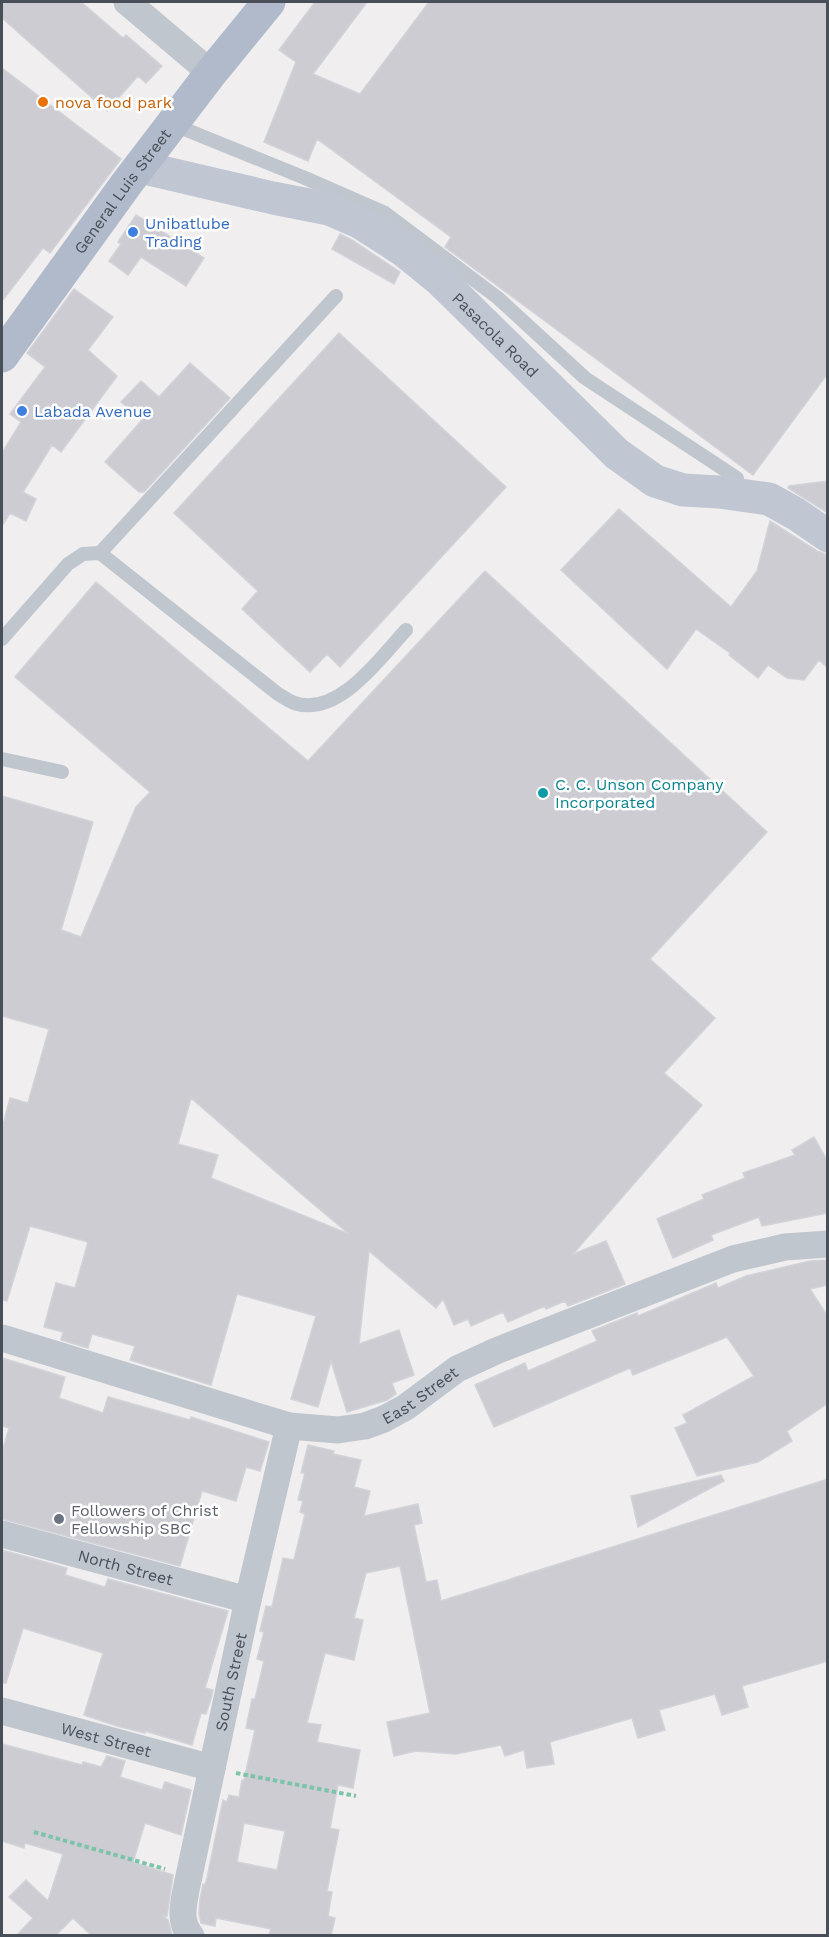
<svg xmlns="http://www.w3.org/2000/svg" width="829" height="1937" font-family="'Work Sans',sans-serif">
	<style>
		.building { fill: #ccccd2; stroke: #d2d3d9; stroke-width: 1.5; fill-rule: evenodd }
		.lines { fill: none; stroke-linecap: round; stroke-linejoin: round }
		.path { stroke: #7cc4a9; stroke-width: 4; stroke-dasharray: 4.5 3; stroke-linecap: butt }
		.lane { stroke: #c0c6ce; stroke-width: 14 }
		.street { stroke: #c0c6ce; stroke-width: 27 }
		.secondary { stroke: #c0c7d3; stroke-width: 33 }
		.primary { stroke: #b0baca; stroke-width: 33 }
		.food-dot { fill: #e8710a; stroke: #fff; stroke-width: 2 }
		.shop-dot { fill: #3f7fe0; stroke: #fff; stroke-width: 2 }
		.culture-dot { fill: #0f9aa8; stroke: #fff; stroke-width: 2 }
		.worship-dot { fill: #6b7280; stroke: #fff; stroke-width: 2 }
		.labels { text-anchor: middle; dominant-baseline: central; stroke-width: 5; stroke-linejoin: round; paint-order: stroke }
		.food-label { font-size: 16px; fill: #c56008; stroke: #fff; text-anchor: start }
		.street-label { font-size: 16px; fill: #484f59; stroke: #fff }
		.shop-label { font-size: 16px; fill: #366cbe; stroke: #fff; text-anchor: start }
		.culture-label { font-size: 16px; fill: #0d838f; stroke: #fff; text-anchor: start }
		.worship-label { font-size: 16px; fill: #5b616d; stroke: #fff; text-anchor: start }
	</style>
	<rect width="100%" height="100%" fill="#f0eeee"/>
	<!-- building -->
	<path class="building" d="M2,2h79l42,36 3,-3 36,31 -16,17 -8,-7 -31,35 -105,-93z
		M315,2h52l-54,72 47,20 69,-92h399v371l-75,102 -308,-228 6,-10 -134,-98 -9,22 -44,-19 32,-80 -17,-12z
		M2,68l119,91 -71,94 -7,-5 -41,53z
		M136,215l68,43 -18,28 -45,-29 -13,18 -19,-14 12,-17 -3,-2z
		M340,234l12,6 48,32 -6,12 -62,-35z
		M74,289l39,28 -25,33 29,26 -56,76 -9,-7 -29,47 13,7 -10,22 -16,-8 -8,13v-73l19,-31 -11,-8 35,-47 -18,-14z
		M339,333l167,154 -166,180 -13,-13 -17,18 -68,-63 16,-18 -84,-78z
		M190,363l40,35 -86,94h-5l-34,-30 37,-42 -21,-18 20,-21 18,16z
		M828,481v32l-40,-25 1,-2z
		M619,509l112,98 26,-36 13,-50 47,30 11,4v113l-9,-8 -15,20 -17,-2 -19,-13 -10,13 -29,-23 1,-2 -34,-24 -29,40 -106,-99z
		M485,571l282,261 -117,127 65,59 -51,55 38,32 -129,149 33,-13 19,43 -57,22 -3,-5 -19,8 -1,-3 -37,16 -5,-10 -32,14 -3,-7 -14,6 -11,-26 -7,9 -67,-57 -10,93 40,-14 15,45 -22,8 4,11 -9,6 -40,12 -16,-51 -13,46 -27,-8 25,-83 -79,-22 -26,91 -81,-25 5,-14 -43,-12 -4,14 -27,-8 2,-8 -19,-5 12,-44 19,5 13,-46 -58,-16 -23,75 -5,-1v-171l8,-31 18,5 21,-74 -47,-13v-220l91,26 -32,108 20,7 55,-130 14,-15 -135,-115 81,-95 212,179zM191,1098l114,99 44,37 -138,-56 7,-23 -40,-11z
		M814,1137l14,25v51l-66,13 -3,-9 -48,18 2,5 -40,18 -16,-39 47,-20 -2,-4 43,-17 -2,-5 52,-18 -3,-5z
		M828,1260v25l-18,4 18,28v86l-41,28 5,10 -34,21 -61,14 -22,-48 12,-5 -4,-8 71,-39 -27,-39 -94,38 -3,-7 -136,59 -19,-42 50,-22 3,8 69,-30 -5,-10 45,-18 1,3 78,-33 2,5 28,-12 64,-15z
		M2,1358l63,19 -6,21 44,15 5,-16 82,23 1,-3 78,25 -9,29 -14,-4 -10,34 -34,-10 -22,75 -178,-47v-67l7,-24 -7,-2z
		M308,1445l26,6 -1,3 28,6 -7,27 16,4 -6,25 54,-12 4,19 -8,2 12,57 11,-2 4,21 387,-122v182l-86,25 6,21 -26,8 -7,-21 -56,16 6,20 -27,8 -6,-20 -82,24 4,22 -27,4 -3,-18 -19,6 -4,-11 -45,9 -40,-3 -22,5 -7,-34 43,-9 -30,-147 -34,7 -12,45 9,2 -9,40 -29,-7 -18,70 14,2 -4,17 43,8 -7,38 -15,-3 -8,43 9,2 -12,61 5,1 -4,24 7,2 -4,17h-62l2,-6 -55,-11 -1,8 -14,-3 -2,-10 1,-14 3,-15 2,1 2,-7 16,-78 4,2 2,-7 10,2 3,-17h2l11,-50 -9,-2 6,-29h3l9,-38 -7,-2 7,-27 -4,-1 6,-25 6,1 11,-49 11,2 11,-46 -5,-2 3,-11 -5,-1 7,-27h-4zM244,1823l41,8 -8,39 -40,-8z
		M721,1475l3,6 -86,46 -7,-31z
		M2,1550l65,18 -2,7 40,12 3,-8 120,32 -23,77 8,2 -2,9 -5,15 -5,-1 -9,32 -47,-14v2l-28,-7 -33,-11 19,-62 -80,-25 -17,55h-4z
		M2,1744l80,21 1,-3 18,5 6,-11 18,5 -5,16 42,13 3,-8 26,8 -10,45 -36,-12 -12,39 40,13 -6,41 -5,-1 6,5 4,15h-81l-18,-17 -17,17h-39l16,-17 -24,-21 17,-17 22,21 15,-47 -38,-11 -1,5 -22,-7z"/>
	<g class="lines">
		<!-- path -->
		<path class="path" d="M236,1773l120,23
			M34,1832l131,37"/>
		<!-- lane -->
		<path class="lane" d="M172,124l133,54 80,35 113,85 87,80 152,100
			M100,553l178,141c5,3 11,7 16,9 44,15 86,-45 112,-73
			M2,639l66,-75 15,-10 17,-1 236,-257
			M2,759l60,13"/>
		<!-- street -->
		<g class="street">
			<path d="M127,2l84,71"/>
			<path id="s1" d="M2,1338l287,88 49,4 27,-4 19,-7 22,-12 51,-38 39,-18 237,-92 52,-12 43,-3"/>
			<path id="s2" d="M2,1534l246,66"/>
			<path id="s3" d="M2,1711l210,57"/>
			<path id="s4" d="M191,1936c-12,-14 -8,-30 -5,-46l62,-290 41,-174"/>
		</g>
		<!-- secondary -->
		<path class="secondary" id="s5" d="M140,167l133,31 56,11 32,14 42,27 37,30 177,174 38,27 28,9 36,2 50,7 27,15 32,22"/>
		<!-- primary -->
		<path class="primary" id="s6" d="M2,356l125,-173 84,-110 58,-71"/>
	</g>
	<!-- markers -->
	<circle class="food-dot" cx="43" cy="102" r="6"/>
	<g class="shop-dot">
		<circle cx="133" cy="232" r="6"/>
		<circle cx="22" cy="411" r="6"/>
	</g>
	<circle class="culture-dot" cx="543" cy="793" r="6"/>
	<circle class="worship-dot" cx="59" cy="1519" r="6"/>
	<g class="labels">
		<!-- food labels -->
		<g class="food-label">
			<text x="55" y="102">nova food park</text>
		</g>
		<!-- street labels -->
		<g class="street-label">
			<text stroke="none"><textPath href="#s6" startOffset="204">General Luis Street</textPath></text>
			<text stroke="none"><textPath href="#s5" startOffset="404">Pasacola Road</textPath></text>
			<text stroke="none"><textPath href="#s1" startOffset="440">East Street</textPath></text>
			<text stroke="none"><textPath href="#s2" startOffset="128">North Street</textPath></text>
			<text stroke="none"><textPath href="#s4" startOffset="261">South Street</textPath></text>
			<text stroke="none"><textPath href="#s3" startOffset="108">West Street</textPath></text>
		</g>
		<!-- shop labels -->
		<g class="shop-label">
			<text x="145" y="223">Unibatlube<tspan x="145" dy="18">Trading</tspan></text>
			<text x="34" y="411">Labada Avenue</text>
		</g>
		<!-- culture labels -->
		<g class="culture-label">
			<text x="555" y="784">C. C. Unson Company<tspan x="555" dy="18">Incorporated</tspan></text>
		</g>
		<!-- worship labels -->
		<g class="worship-label">
			<text x="71" y="1510">Followers of Christ<tspan x="71" dy="18">Fellowship SBC</tspan></text>
		</g>
	</g>
	<!-- border -->
	<rect width="829" height="1937" fill="none" stroke="#484f59" stroke-width="6"/>
</svg>
